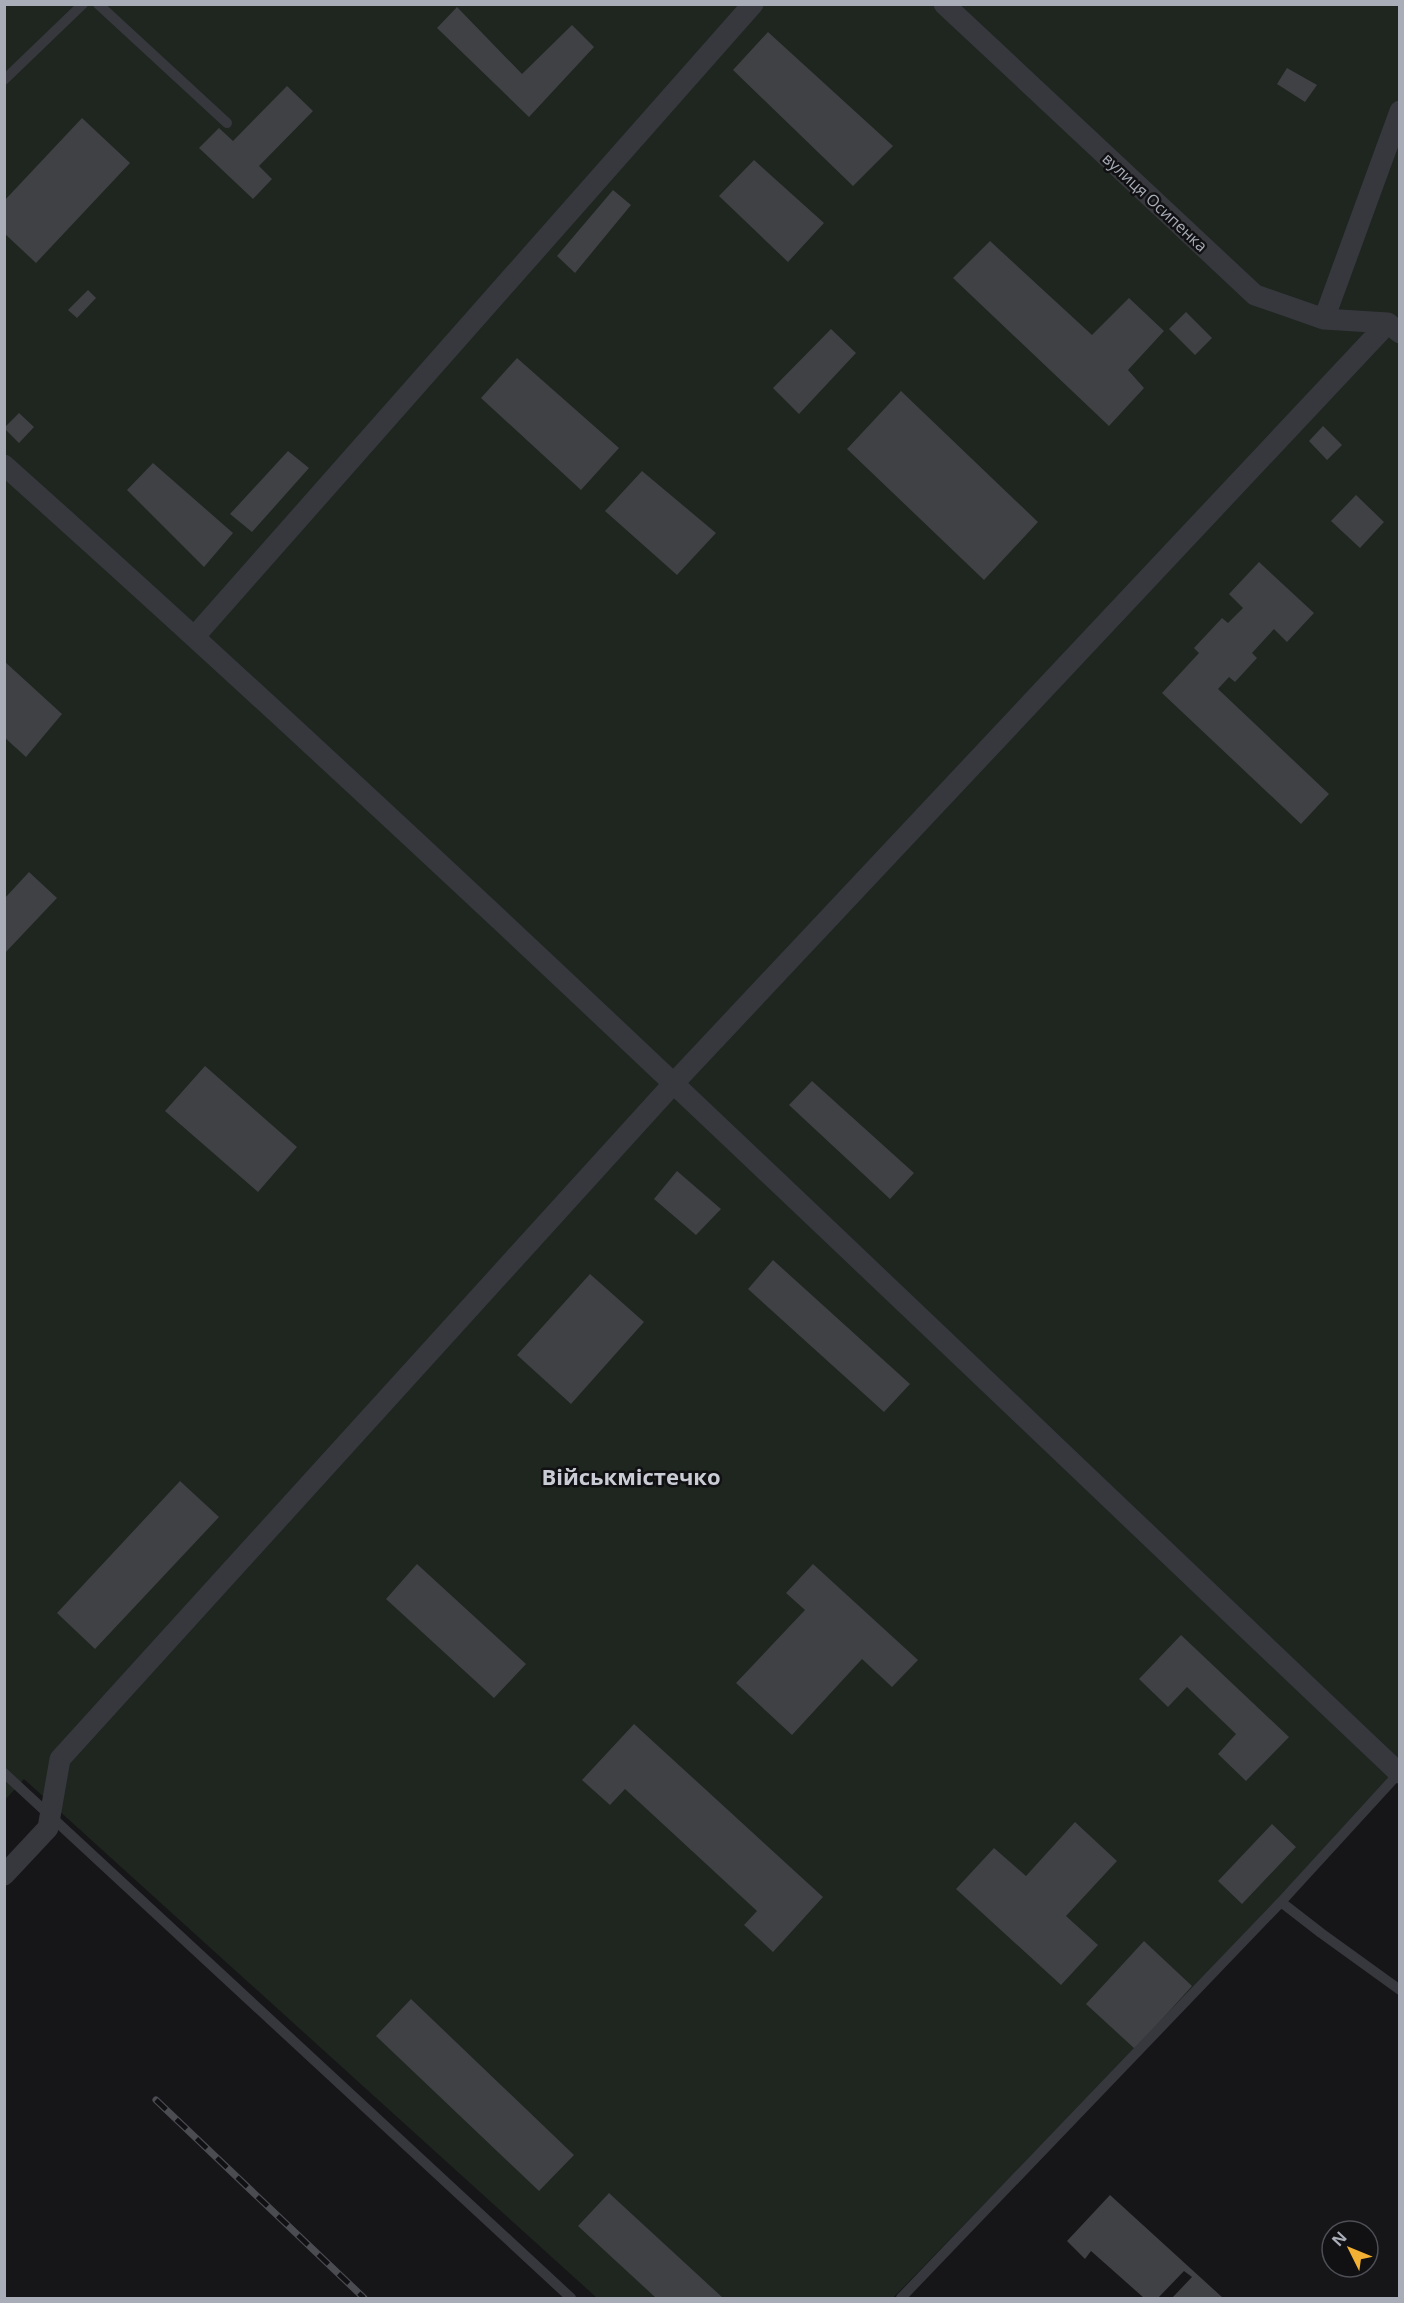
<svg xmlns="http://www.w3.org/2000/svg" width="1404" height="2303" font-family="'Open Sans',sans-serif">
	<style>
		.green { fill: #1e261f }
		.building { fill: #404145 }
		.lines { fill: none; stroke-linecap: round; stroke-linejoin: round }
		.lane { stroke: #37383d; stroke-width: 10 }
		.street { stroke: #37383d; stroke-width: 21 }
		.rail-casing { stroke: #4a4c52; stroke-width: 7 }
		.rail { stroke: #111113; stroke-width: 4.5; stroke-dasharray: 14; stroke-linecap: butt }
		.labels { text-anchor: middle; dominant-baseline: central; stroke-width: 5; stroke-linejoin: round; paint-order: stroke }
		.street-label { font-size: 16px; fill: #a8adb8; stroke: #111113 }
		.district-label { font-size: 22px; font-weight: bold; fill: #c9ccd4; stroke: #111113 }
	</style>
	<rect width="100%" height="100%" fill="#161618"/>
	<!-- green -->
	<path class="green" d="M5,5h1394v1772l-506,521h-296l-573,-519 -19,21z"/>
	<!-- building -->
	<path class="building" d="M457,7l65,67 50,-49 22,22 -65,70 -92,-89z
		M768,32l125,114 -40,40 -120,-116z
		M1287,68l30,17 -12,17 -28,-18z
		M287,86l26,25 -54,55 13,13 -19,20 -54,-51 20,-20 14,13z
		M82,118l48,45 -94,100 -32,-30v-32z
		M754,160l70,63 -36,39 -69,-66z
		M613,190l18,15 -56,68 -18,-17z
		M990,241l102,94 37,-37 35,33 -36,39 16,18 -35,38 -156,-148z
		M88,290l8,8 -19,20 -9,-8z
		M1186,312l26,26 -17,17 -26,-26z
		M831,329l25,24 -57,61 -26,-26z
		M517,358l102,90 -38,42 -100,-92z
		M901,391l137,131 -54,58 -137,-131z
		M19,413l15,14 -15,16 -15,-15z
		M1323,426l19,19 -15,15 -18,-19z
		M288,451l21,17 -57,64 -22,-18z
		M153,463l80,70 -29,34 -77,-77z
		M642,471l74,62 -39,42 -72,-64z
		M1356,495l28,27 -24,26 -29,-27z
		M1259,562l55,51 -27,29 -13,-13 -22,24 5,5 -22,24 -6,-5 -11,12 111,105 -28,30 -139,-131 37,-40 -5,-5 28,-30 6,5 15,-15 -14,-14z
		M4,661l58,53 -36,43 -22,-20z
		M29,872l28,26 -53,56v-55z
		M205,1066l92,81 -39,45 -93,-81z
		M812,1081l102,92 -24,26 -101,-94z
		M677,1171l44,38 -25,26 -42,-36z
		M773,1260l137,124 -26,28 -136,-123z
		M590,1274l54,48 -73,82 -54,-49z
		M180,1481l39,36 -124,132 -38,-36z
		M417,1564l109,100 -32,34 -108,-99z
		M813,1564l105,96 -26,27 -30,-28 -70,76 -56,-52 69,-73 -19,-17z
		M1181,1635l108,102 -43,44 -28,-27 18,-20 -49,-47 -19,20 -29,-28z
		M634,1724l189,173 -50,55 -29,-27 13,-14 -132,-122 -15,16 -28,-25z
		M1075,1822l42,39 -51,55 32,29 -37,40 -105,-96 38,-41 32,28z
		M1272,1824l24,23 -54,57 -24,-23z
		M1144,1941l48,45 -57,63 -49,-45z
		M411,1999l163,156 -35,36 -163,-155z
		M609,2193l114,105h-67l-78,-72z
		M1110,2195l113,103h-51l20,-21 -8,-6 -26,27h-14l-53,-47 -6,8 -18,-18z"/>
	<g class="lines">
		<!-- lane -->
		<path class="lane" d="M98,4l129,119
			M4,80l79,-76
			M4,1773l567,525
			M1281,1902l40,31 79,57
			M901,2298l380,-396 118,-129"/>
		<!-- street -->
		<path class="street" d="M944,4l311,291 69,24 64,4 12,10
			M1324,319l76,-208
			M4,465c475,425 932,870 1395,1308
			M195,636l558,-632
			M4,1875l44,-47 12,-69 613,-675 715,-761"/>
		<defs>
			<path id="rail" d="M156,2100l208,198"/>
		</defs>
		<!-- rail casing -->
		<use href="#rail" class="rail-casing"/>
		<!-- rail -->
		<use href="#rail" class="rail"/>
	</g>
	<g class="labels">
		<!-- street labels -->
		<g class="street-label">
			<text transform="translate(1155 202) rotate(43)">вулиця Осипенка</text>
		</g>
		<!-- district labels -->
		<g class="district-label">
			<text x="631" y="1476">Військмістечко</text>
		</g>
	</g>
	<!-- border -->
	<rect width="1404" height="2303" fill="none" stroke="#a8adb8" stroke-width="12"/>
	<!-- north arrow -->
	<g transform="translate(1350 2249) rotate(313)"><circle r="28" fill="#111113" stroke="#4d4f55" stroke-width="1.5"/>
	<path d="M0-4.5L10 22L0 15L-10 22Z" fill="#f2b134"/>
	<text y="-9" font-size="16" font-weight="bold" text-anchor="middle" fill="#a8adb8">N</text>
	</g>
</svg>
